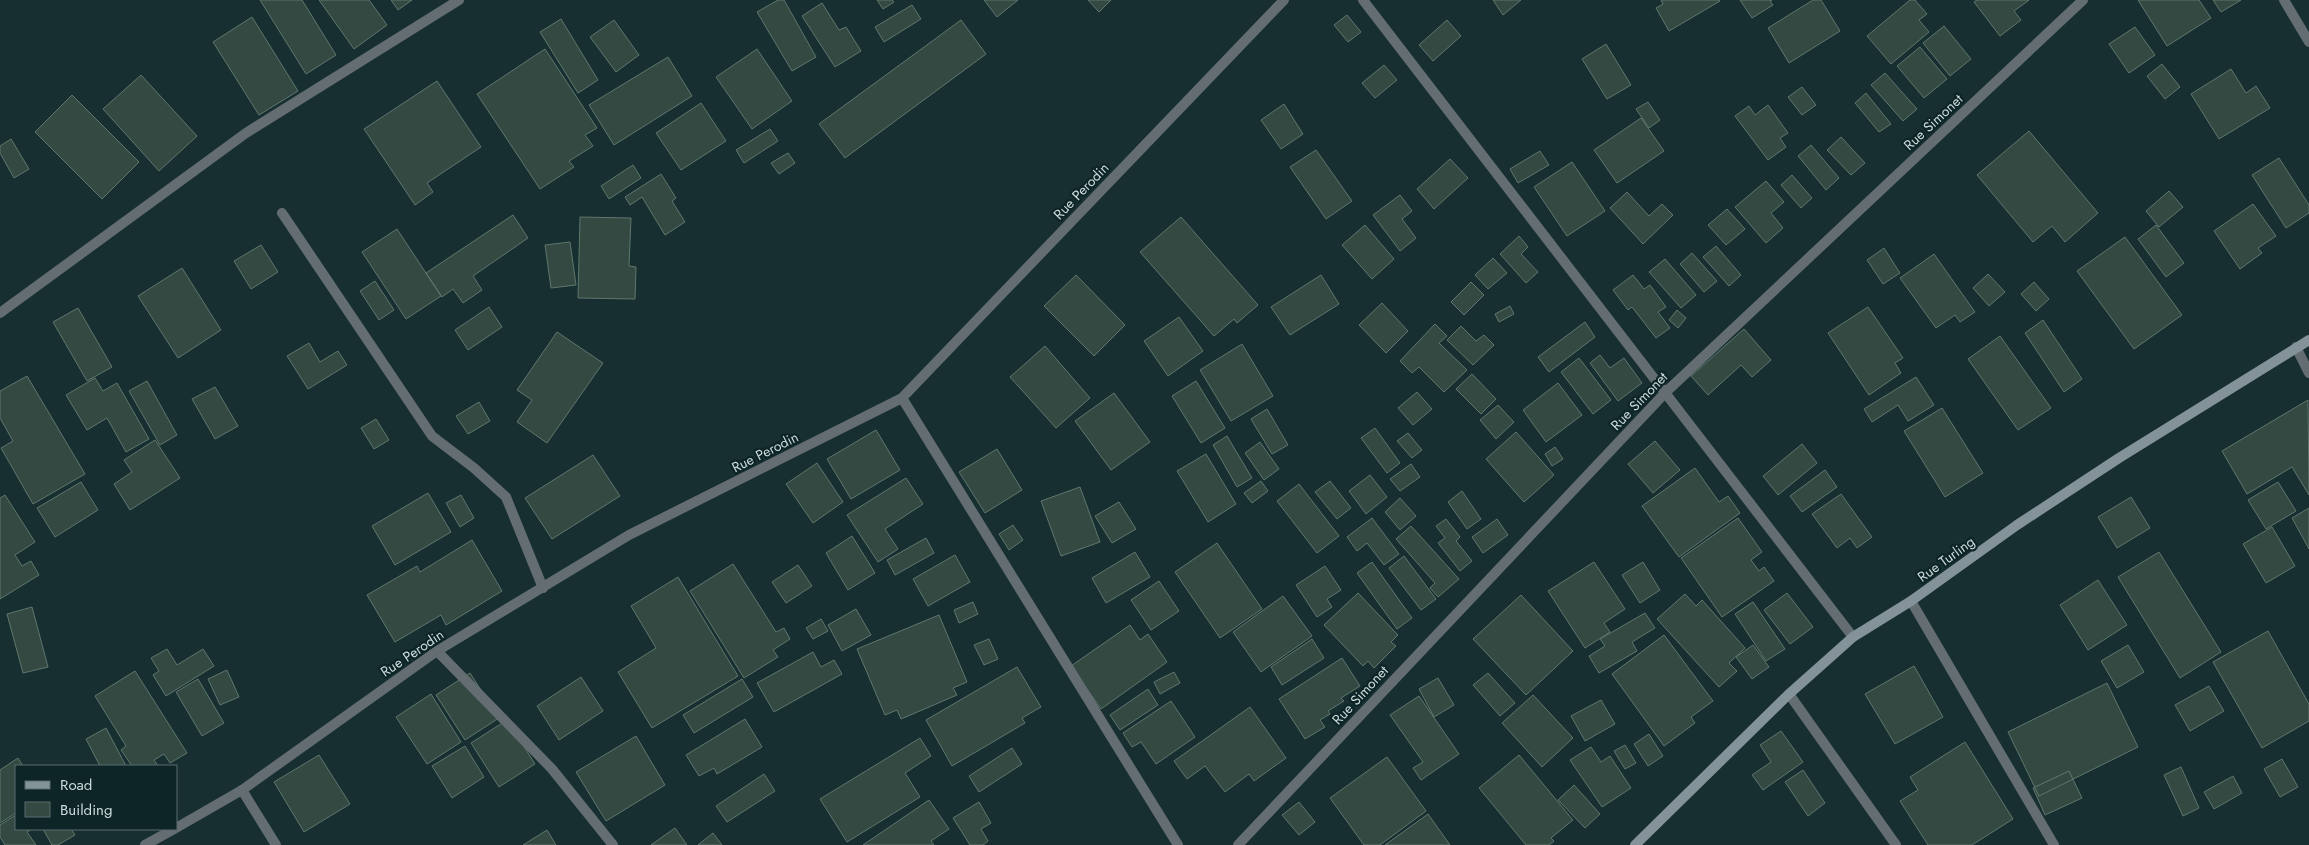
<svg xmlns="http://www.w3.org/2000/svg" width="2309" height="845" font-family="Jost,sans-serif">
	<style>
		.building { fill: #334941; stroke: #5f776e }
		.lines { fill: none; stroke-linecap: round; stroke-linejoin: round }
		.lane { stroke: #646d72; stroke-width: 10 }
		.street { stroke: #646d72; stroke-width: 10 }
		.secondary { stroke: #84939a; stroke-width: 10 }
		.labels { text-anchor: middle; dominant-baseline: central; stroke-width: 4.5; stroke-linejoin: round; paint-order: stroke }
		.street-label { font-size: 14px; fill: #ccdadb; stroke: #0d2527 }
	</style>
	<rect width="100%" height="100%" fill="#172f30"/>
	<!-- building -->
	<path class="building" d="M260,0h42l34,55 -30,19z
		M319,0h50l18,25 -33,24z
		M391,0h21l-14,10z
		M778,0h6l32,57 -24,14 -35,-59z
		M877,0h15l2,2 -11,7z
		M984,0h34l-21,17z
		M1088,0h23l-12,12z
		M1493,0h28l-18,15z
		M1661,0h58l1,1 -51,30 -13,-23 7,-4z
		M1740,0h32l-2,1 3,4 -21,13z
		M1813,0h8l19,31 -51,32 -21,-35z
		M1910,0h5l12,14 -8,6 10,12 -38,32 -24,-28z
		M1977,0h52l-15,11 7,9 -21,16 -26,-34z
		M2138,0h61l12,18 -44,28z
		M2213,0h28l-20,12z
		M822,3l17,27 7,-3 15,24 -26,16 -33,-51z
		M912,5l9,14 -37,23 -9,-15z
		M1347,15l14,17 -13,10 -14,-17z
		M252,17l46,74 -39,24 -46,-73z
		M561,19l37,61 -20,13 -38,-61z
		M614,20l25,35 -23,17 -26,-35z
		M961,20l25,34 -141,104 -26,-34z
		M1447,20l14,16 -28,25 -14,-16z
		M1944,26l27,33 -21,17 -27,-33z
		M2135,27l20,28 -26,18 -20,-29z
		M1606,44l25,41 -24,14 -25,-40z
		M1920,47l27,32 -23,19 -27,-32z
		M545,49l52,79 -12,7 8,11 -24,15 5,6 -34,22 -63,-95z
		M757,49l35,52 -40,28 -36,-52z
		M668,57l24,39 -78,49 -25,-40z
		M2162,64l18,23 -15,12 -18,-23z
		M1384,65l13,15 -22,18 -13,-15z
		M2231,69l15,24 10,-7 14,22 -51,31 -28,-45z
		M1885,73l32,36 -14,12 -32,-36z
		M141,75l56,61 -38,35 -56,-62z
		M437,81l44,66 -54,36 6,9 -18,13 -51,-76z
		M1802,87l14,18 -14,10 -14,-18z
		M1866,93l25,31 -12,8 -24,-29z
		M72,95l67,67 -37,37 -67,-67z
		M1648,102l12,18 -11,8 -13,-19z
		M701,103l25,38 -45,29 -25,-37z
		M1284,104l19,30 -22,15 -20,-29z
		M1768,105l20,28 -8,5 6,9 -18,13 -33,-44 14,-10 6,9z
		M1641,118l23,33 -47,32 -23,-33z
		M770,129l8,12 -34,22 -8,-13z
		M2029,131l69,82 -33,29 -13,-16 -19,16 -56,-67z
		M1841,137l24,26 -14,12 -24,-25z
		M11,139l18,30 -15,9 -14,-25v-7z
		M1811,145l28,33 -13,12 -28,-34z
		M1316,150l36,51 -26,18 -36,-52z
		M1540,151l9,14 -31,18 -8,-14z
		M788,153l7,10 -16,11 -8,-11z
		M2279,158l30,47v8l-23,15 -34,-53z
		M1450,159l18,19 -34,31 -17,-20z
		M1572,162l33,49 -38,25 -33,-49z
		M633,165l8,13 -32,21 -8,-13z
		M661,174l15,24 -4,3 13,21 -20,13 -23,-38 -12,8 -5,-8z
		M1792,175l20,23 -11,10 -20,-23z
		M1766,181l18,21 -13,11 12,15 -17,15 -31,-36z
		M2169,191l14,16 -24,20 -13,-16z
		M1627,192l22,24 13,-12 11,11 -30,29 -33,-36z
		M1400,195l12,16 -10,8 14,19 -16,13 -27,-36z
		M2253,204l23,32 -18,12 4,5 -22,16 -26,-38z
		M1727,209l18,20 -19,16 -18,-20z
		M513,215l15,23 -55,38 9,14 -19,13 -10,-14 -11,8 -16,-24z
		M580,217l51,1 -2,48 7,1 -1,32 -57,-1z
		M1181,217l77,88 -21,18 -3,-4 -20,17 -74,-84z
		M1365,225l29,34 -22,20 -30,-34z
		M2156,225l28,38 -18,14 -28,-38z
		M397,229l44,67 -35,23 -44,-67z
		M1519,236l9,11 -7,7 17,18 -12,11 -26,-29z
		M2125,237l57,78 -48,34 -57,-78z
		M570,242l6,43 -25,3 -6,-43z
		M261,245l17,27 -27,17 -17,-28z
		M1716,246l25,29 -12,11 -26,-29z
		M1884,248l16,25 -17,11 -16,-24z
		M1692,253l25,28 -13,11 -24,-28z
		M1934,254l41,58 -15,10 -5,-7 -19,13 -36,-50z
		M1493,258l14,15 -19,16 -13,-14z
		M1665,259l31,36 -15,13 -32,-36z
		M182,268l39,62 -43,28 -40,-62z
		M1988,274l17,18 -16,14 -16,-18z
		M1076,275l49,50 -31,31 -50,-50z
		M1321,275l18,29 -49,31 -19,-28z
		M1633,275l11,14 6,-4 16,22 -8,5 12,16 -14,10 -24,-31 -4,3 -15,-20z
		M375,281l19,29 -15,10 -19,-29z
		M1471,282l13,13 -20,20 -13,-13z
		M2034,282l15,17 -13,12 -15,-17z
		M1382,303l26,28 -22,22 -27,-28z
		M1510,306l4,8 -15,8 -4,-8z
		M489,307l13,20 -34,23 -13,-20z
		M1868,307l35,51 -8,5 6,10 -32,22 -41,-62z
		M78,308l34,59 -25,14 -34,-59z
		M1677,310l9,8 -8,10 -9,-8z
		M1179,317l24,34 -35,25 -24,-35z
		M2043,320l39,59 -18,13 -39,-59z
		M1585,322l10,15 -46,35 -11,-15z
		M1435,324l12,12 -8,7 28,27 -23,22 -25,-25 -7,6 -12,-12z
		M1461,326l15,15 8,-6 10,10 -21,20 -26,-25z
		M1744,329l27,31 -19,17 -11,-12 -33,30 -17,-19z
		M557,332l46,31 -56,80 -30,-21 15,-22 -15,-10z
		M2000,336l51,72 -33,22 -50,-71z
		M309,343l11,19 18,-11 9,14 -39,24 -21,-33z
		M1242,344l31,52 -42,25 -31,-51z
		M1045,346l45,52 -34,30 -46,-51z
		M1600,355l10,13 14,-10 18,25 -24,18 -28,-38z
		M1579,358l32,42 -18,14 -32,-42z
		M1472,374l24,25 -15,15 -25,-25z
		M27,376l58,98 -52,30 -32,-56 12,-7 -13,-23v-27z
		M1916,377l18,28 -26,16 -10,-16 -26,17 -8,-13z
		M95,378l8,13 14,-8 32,56 -23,13 -19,-34 -20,12 -21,-35z
		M147,381l30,54 -17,10 -31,-54z
		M1196,381l29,47 -24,15 -29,-47z
		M1558,383l24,32 -36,27 -23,-32z
		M215,387l23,39 -23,13 -23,-40z
		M1417,392l15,17 -19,16 -15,-17z
		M1114,393l36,49 -39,28 -36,-49z
		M2308,400l1,95 -17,-28 -45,27 -25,-43z
		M479,402l11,19 -22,13 -12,-18z
		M1498,405l16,17 -18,17 -16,-19z
		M1942,408l41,65 -38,24 -41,-66z
		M1267,409l21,36 -16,9 -21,-35z
		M376,419l13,21 -15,9 -13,-21z
		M1375,428l25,35 -13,10 -26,-35z
		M876,430l24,40 -49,29 -24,-40z
		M1516,432l38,43 -30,27 -38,-43z
		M1408,433l14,17 -10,8 -15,-17z
		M1227,436l25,42 -15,9 -24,-42z
		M155,440l25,38 -50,32 -16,-26 18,-12 -8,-12z
		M1655,441l25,29 -27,23 -25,-29z
		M1260,442l19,27 -15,11 -19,-27z
		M1802,444l15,19 -39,32 -15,-19z
		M1555,447l8,12 -11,7 -7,-12z
		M997,449l25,41 -37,23 -26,-41z
		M1206,454l30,50 -28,18 -31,-51z
		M593,455l27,41 -68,43 -27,-41z
		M817,463l26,39 -30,21 -27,-39z
		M1411,464l9,13 -20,14 -10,-12z
		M1695,468l24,34 9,-6 12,17 -61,44 -37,-51z
		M1825,470l12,17 -35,25 -12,-16z
		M1370,475l17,22 -21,17 -17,-23z
		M906,478l17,26 -38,25 13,20 -20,13 -31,-47z
		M1261,481l7,10 -16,12 -8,-10z
		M1330,481l21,27 -14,11 -22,-27z
		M81,482l17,28 -43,27 -18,-29z
		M2278,482l18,29 -30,18 -18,-29z
		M1299,484l40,52 -22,17 -40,-52z
		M1080,487l20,55 -39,14 -20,-55z
		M1462,491l19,28 -14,10 -19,-27z
		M428,493l23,39 -56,33 -23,-39z
		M1841,494l31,43 -15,11 -7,-10 -13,10 -25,-34z
		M5,495l30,47 -20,13 7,11 9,-5 8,14 -39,24v-101z
		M461,495l13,23 -14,9 -14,-24z
		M2131,497l19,31 -33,20 -19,-31z
		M1400,498l16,18 -16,14 -15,-18z
		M1119,502l17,27 -24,14 -17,-27z
		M2309,508v41l-17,-31z
		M1372,518l27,36 -15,11 -17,-22 -10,8 -10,-14z
		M1738,518l24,34 -11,8 8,11 5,-4 10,14 -52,36 -41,-59z
		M1446,519l14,18 -4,4 16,20 -12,10 -22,-28 7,-5 -9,-12z
		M1497,519l11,16 -25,18 -11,-16z
		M1013,525l10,15 -14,10 -10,-16z
		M1411,526l48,53 -21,18 -8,-9 5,-5 -39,-44z
		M2272,527l23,39 -29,17 -23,-39z
		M852,536l23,37 -27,17 -22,-37z
		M926,538l8,15 -39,22 -8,-15z
		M472,540l30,51 -56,34 -5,-10 -46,27 -28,-47 50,-29 3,6z
		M1217,543l45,66 -42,29 -45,-66z
		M1135,552l15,25 -44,26 -14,-25z
		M2159,552l62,100 -41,26 -62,-101z
		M955,555l15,27 -42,24 -15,-27z
		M1404,556l32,43 -15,11 -32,-42z
		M1372,562l40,56 -15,11 -40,-56z
		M1594,562l31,47 -21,14 6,9 -25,16 -37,-57z
		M1643,562l17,28 -20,13 -18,-28z
		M733,564l43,68 8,-4 6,11 -17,11 5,7 -34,21 -54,-87z
		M798,565l14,21 -26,17 -14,-21z
		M1325,566l16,24 -14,9 5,8 -15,10 -21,-32z
		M678,577l60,99 -86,52 -34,-56 38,-24 -25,-42z
		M2098,580l29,45 -39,25 -28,-45z
		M1159,581l20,30 -28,19 -20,-30z
		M1358,593l40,42 -7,7 5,4 -22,22 -6,-7 -5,5 -39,-41z
		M1787,593l26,34 -23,17 -26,-34z
		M1685,594l11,12 6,-6 43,48 -16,15 8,8 -18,16 -62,-68z
		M1521,595l52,56 -47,44 -53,-56z
		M1283,596l29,40 -51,36 -28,-40z
		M973,602l5,12 -19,9 -5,-13z
		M1753,602l32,47 -19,12 -31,-47z
		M32,607l16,60 -25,6 -16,-59z
		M856,609l15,26 -29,16 -14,-26z
		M1645,613l10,15 -23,14 5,9 -38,22 -10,-17 16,-10 -5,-7z
		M939,615l28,67 -14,6 4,7 -56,24 -4,-9 -12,5 -28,-66z
		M821,619l7,12 -15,8 -7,-11z
		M1130,625l10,15 8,-6 19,28 -66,47 -30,-43z
		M2268,631l41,73v17l-47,27 -49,-86z
		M1664,635l49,66 -22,16 4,6 -31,23 -52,-72z
		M989,639l9,20 -14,6 -10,-20z
		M1312,639l12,19 -42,27 -11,-18z
		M1753,645l16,22 -17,12 -16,-22z
		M2128,645l16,27 -27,16 -16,-27z
		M167,649l10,16 26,-16 11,17 -48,30 -13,-21 6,-4 -8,-13z
		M813,652l8,15 13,-7 8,14 -68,38 -17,-29z
		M1342,658l18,28 -19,12 3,3 -16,10 2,3 -10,6 5,7 -20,12 -26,-40z
		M1914,666l29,51 -48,27 -30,-50z
		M1017,667l24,40 -19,11 3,5 -73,43 -26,-46z
		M227,670l12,27 -19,8 -12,-26z
		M135,671l52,82 -17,10 -6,-9 -10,6 4,6h-26l-11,-16 5,-4 -31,-50z
		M1174,672l6,11 -20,11 -6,-12z
		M470,673l29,45 -34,22 -29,-45z
		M1488,673l27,30 -15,13 -27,-31z
		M581,677l22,34 -44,29 -22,-34z
		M1438,678l16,27 -20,12 -15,-28z
		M198,679l26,44 -22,13 -26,-44z
		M742,679l11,18 -59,36 -11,-18z
		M2107,683l31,64 -99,49 -31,-64z
		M2209,686l15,25 -34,20 -15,-26z
		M1148,689l10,16 -38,25 -10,-15z
		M431,694l30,48 -34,22 -31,-47z
		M1533,695l40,43 -31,29 -40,-44z
		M1419,696l40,58 -38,26 -8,-12 10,-6 -33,-47z
		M1601,700l14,24 -30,17 -14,-25z
		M1171,701l24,36 -39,27 -15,-22 -9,5 -9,-14z
		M1250,707l36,51 -32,23 -5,-7 -24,18 -20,-26 -18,13 -13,-18z
		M745,719l17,28 -45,27 -3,-6 -15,8 -13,-21z
		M507,720l28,44 -36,23 -28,-44z
		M106,728l20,38h-26l-14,-27z
		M1781,731l22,31 -40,28 -11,-15 19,-13 -11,-17z
		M1649,734l14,22 -15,10 -14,-22z
		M636,736l29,49 -59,36 -30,-49z
		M920,738l11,18 -26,17 15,24 -73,45 -27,-43z
		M1965,742l48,77 -41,26h-44l-28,-44 18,-11 -8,-13z
		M1625,745l11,18 -11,6 -11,-18z
		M465,746l19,31 -32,21 -20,-32z
		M1591,747l10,15 9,-6 21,32 -29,19 -32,-47z
		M1012,748l10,16 -43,28 -10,-16z
		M319,755l31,49 -46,28 -30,-50z
		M1519,755l54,65 -22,18 3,3 -5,4h-23l-47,-57z
		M1387,757l39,54 -46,34h-16l-34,-47z
		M18,758l5,8h-7v47l-16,10v-53z
		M2282,759l16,28 -18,10 -16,-28z
		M2181,767l18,41 -16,8 -19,-41z
		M1803,770l22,33 -17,13 -23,-34z
		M2069,771l13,27 -37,17 -12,-27z
		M764,774l11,17 -48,31 -11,-16z
		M2233,776l9,17 -28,16 -10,-17z
		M1574,785l26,29 -15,14 -27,-28z
		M929,800l20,29 -18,12 3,4h-71z
		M979,802l12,21 -10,6 7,12 -5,4h-13l-17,-27z
		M1299,802l16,20 -16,13 -17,-20z
		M1428,814l22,31h-65z
		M16,815v14h16l-5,3 9,13h-31l-5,-8v-12z
		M675,828l12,17h-36z
		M43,829h28l4,6 -17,10h-6z
		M547,830l9,15h-33z
		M713,833l9,12h-24z"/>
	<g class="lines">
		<!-- lane -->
		<path class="lane" d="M242,790l34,55"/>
		<!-- street -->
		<path class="street" d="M1363,0l490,637
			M2284,0l25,42
			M282,213l150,223 42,32 32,29 37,91
			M0,313l246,-180 213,-133
			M2296,347l13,26
			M902,398l276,447
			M1911,601l143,244
			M437,651l115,118 61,76
			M1789,694l107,151
			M176,828l66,-38 195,-139 192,-116 273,-137 382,-398
			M145,845l29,-16
			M1238,845l428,-453 417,-392"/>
		<!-- secondary -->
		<path class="secondary" d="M1635,845l154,-151 64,-57 58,-36 106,-76 102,-67 190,-118"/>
	</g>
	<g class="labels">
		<!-- street labels -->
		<g class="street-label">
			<text transform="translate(1933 122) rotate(-43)">Rue Simonet</text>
			<text transform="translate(1081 191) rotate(-46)">Rue Perodin</text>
			<text transform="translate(1639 401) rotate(-46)">Rue Simonet</text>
			<text transform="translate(765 452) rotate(-27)">Rue Perodin</text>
			<text transform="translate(1946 559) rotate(-36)">Rue Turling</text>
			<text transform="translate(412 653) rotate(-34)">Rue Perodin</text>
			<text transform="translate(1360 695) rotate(-47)">Rue Simonet</text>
		</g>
	</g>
	<!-- legend -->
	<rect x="15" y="765" width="162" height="65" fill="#0d2527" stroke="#596d6f"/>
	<rect x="25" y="781" width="25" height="8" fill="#84939a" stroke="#596d6f"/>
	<text x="60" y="790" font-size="15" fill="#ccdadb">Road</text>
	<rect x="25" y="802" width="25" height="15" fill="#334941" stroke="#596d6f"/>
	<text x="60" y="815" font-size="15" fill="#ccdadb">Building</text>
</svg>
